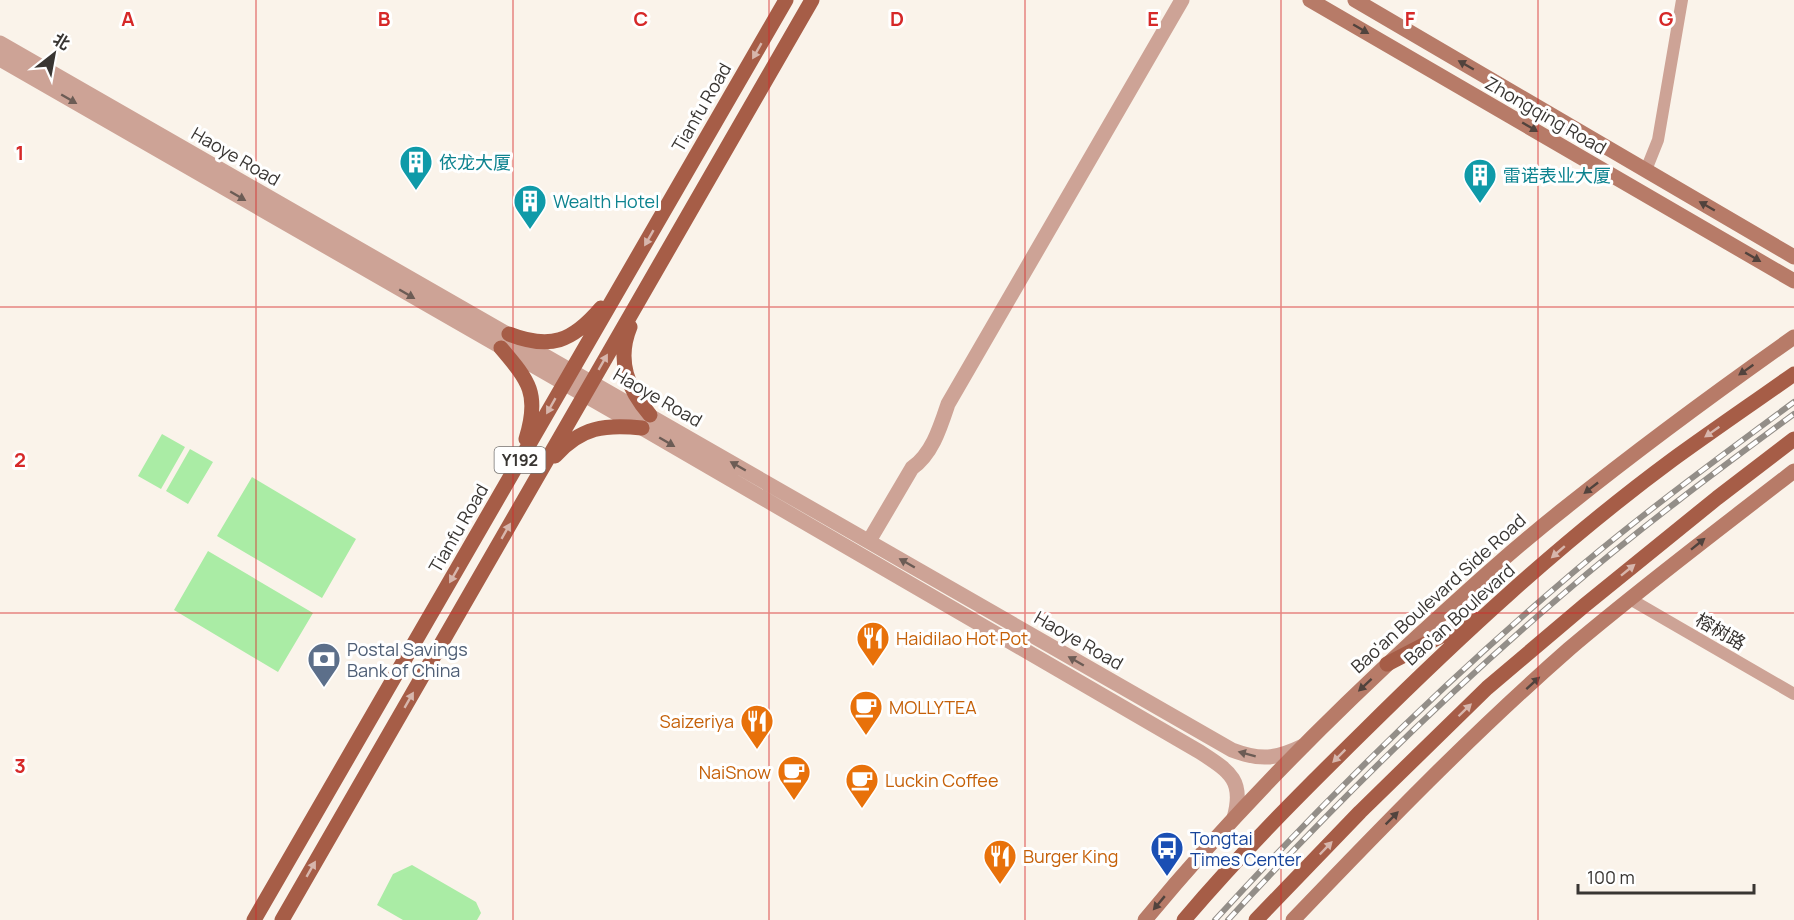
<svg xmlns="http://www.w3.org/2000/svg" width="1794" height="920" font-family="Manrope,'Noto Sans SC',sans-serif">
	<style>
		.green { fill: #aaeca5 }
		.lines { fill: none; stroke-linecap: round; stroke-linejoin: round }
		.minor { stroke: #cda396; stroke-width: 12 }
		.tertiary { stroke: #cda396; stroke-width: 15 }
		.secondary { stroke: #b77b68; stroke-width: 15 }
		.primary { stroke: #a65d47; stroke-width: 15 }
		.rail-casing { stroke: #938e88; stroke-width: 6 }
		.rail { stroke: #fff; stroke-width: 4; stroke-dasharray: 11; stroke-linecap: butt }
		.oneway { fill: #51433d }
		.oneway2 { fill: #d7b6ac }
		.oneway3 { fill: #6c5c55 }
		.grid { fill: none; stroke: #d62828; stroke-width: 1.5; stroke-opacity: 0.55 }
		.labels { text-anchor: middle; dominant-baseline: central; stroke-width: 6; stroke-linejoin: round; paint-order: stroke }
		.shield { fill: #fff; stroke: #747270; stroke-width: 1.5 }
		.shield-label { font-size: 16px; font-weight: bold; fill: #383532 }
		.street-label { font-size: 18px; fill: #383532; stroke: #fff }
		.culture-label { font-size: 18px; fill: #0d838f; stroke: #fff; text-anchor: start }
		.food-label { font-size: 18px; fill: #c56008; stroke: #fff; text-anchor: start }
		.service-label { font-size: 18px; fill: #4e5e75; stroke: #fff; text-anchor: start }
		.transit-label { font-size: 18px; fill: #164399; stroke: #fff; text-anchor: start }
		.grid-label { font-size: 20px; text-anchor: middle; font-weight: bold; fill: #d62828; stroke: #fff; stroke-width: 6; stroke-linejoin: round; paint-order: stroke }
	</style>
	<rect width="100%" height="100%" fill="#faf3ea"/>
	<!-- green -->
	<path class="green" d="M162,434l23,13 -24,42 -23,-13z
		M190,449l23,13 -25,42 -22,-13z
		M252,477l104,62 -34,59 -105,-62z
		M208,551l105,62 -35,59 -104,-62z
		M412,865l64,37 5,11 -4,7h-74l-26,-15 16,-31z"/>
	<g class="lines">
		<!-- minor -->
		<path class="minor" d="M1646,170l12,-30 24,-140
			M1630,599l164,95"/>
		<!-- tertiary -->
		<path class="tertiary" d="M0,43l1232,707c29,11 44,9 71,-4
			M0,59l642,369 558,324c29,19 45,28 34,66
			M869,541l43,-73c20,-14 28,-40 36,-64l234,-404"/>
		<!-- secondary -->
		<path class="secondary" d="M1310,0l484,281
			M1355,0l439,257
			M1145,920c84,-102 176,-195 273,-284 48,-44 96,-88 147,-128 75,-60 151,-116 229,-171
			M1293,920c89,-93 179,-186 276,-271 73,-62 149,-119 225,-178"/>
		<!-- primary -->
		<path class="primary" d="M630,327c-14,34 -2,62 20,88
			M509,334c41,16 63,8 92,-26
			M501,348c28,33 39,46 25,91
			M555,456c26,-29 50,-32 87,-28
			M1387,664l87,-45
			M254,920l532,-920
			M282,920l530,-920
			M1184,920c56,-66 117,-127 178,-187 98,-97 199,-191 310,-273 40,-29 81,-57 122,-86
			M1256,920l104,-108 127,-124 98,-83 132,-107 77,-59"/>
		<defs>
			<path id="rail" d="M1215,920c107,-117 219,-228 340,-332 76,-66 158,-126 239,-186
				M1228,920c105,-114 216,-224 334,-325 74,-64 153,-123 232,-181"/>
		</defs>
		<!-- rail casing -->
		<use href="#rail" class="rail-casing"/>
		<!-- rail -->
		<use href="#rail" class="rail"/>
	</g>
	<!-- one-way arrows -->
	<defs><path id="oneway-solid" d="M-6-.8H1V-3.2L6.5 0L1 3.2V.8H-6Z" transform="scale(1.5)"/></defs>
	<g class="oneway">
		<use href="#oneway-solid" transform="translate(1361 29) rotate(30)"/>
		<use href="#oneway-solid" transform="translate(1466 65) rotate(-150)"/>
		<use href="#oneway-solid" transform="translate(1530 127) rotate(30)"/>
		<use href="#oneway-solid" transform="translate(1707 206) rotate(-150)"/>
		<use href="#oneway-solid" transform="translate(1753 257) rotate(30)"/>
		<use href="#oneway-solid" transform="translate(1746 370) rotate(145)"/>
		<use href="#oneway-solid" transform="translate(1591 488) rotate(142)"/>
		<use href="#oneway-solid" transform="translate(1698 544) rotate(-39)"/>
		<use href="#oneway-solid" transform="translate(1533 683) rotate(-42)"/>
		<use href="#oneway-solid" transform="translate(1365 685) rotate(137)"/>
		<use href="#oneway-solid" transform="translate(1392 818) rotate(-45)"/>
		<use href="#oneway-solid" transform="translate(1159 903) rotate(130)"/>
	</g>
	<g class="oneway2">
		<use href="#oneway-solid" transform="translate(757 51) rotate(120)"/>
		<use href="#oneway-solid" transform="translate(649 238) rotate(120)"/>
		<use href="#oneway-solid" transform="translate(603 362) rotate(-60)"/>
		<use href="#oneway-solid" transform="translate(551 406) rotate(120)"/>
		<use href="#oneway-solid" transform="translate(1712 432) rotate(145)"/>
		<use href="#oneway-solid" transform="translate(506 531) rotate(-60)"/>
		<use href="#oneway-solid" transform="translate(1558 552) rotate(139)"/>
		<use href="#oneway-solid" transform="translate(1628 570) rotate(-39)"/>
		<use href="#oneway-solid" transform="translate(454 575) rotate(120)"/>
		<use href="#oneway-solid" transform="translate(409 700) rotate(-60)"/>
		<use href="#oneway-solid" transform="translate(1465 710) rotate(-44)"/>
		<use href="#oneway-solid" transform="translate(1339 756) rotate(135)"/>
		<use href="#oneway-solid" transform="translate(1326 848) rotate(-46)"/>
		<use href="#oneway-solid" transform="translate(311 869) rotate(-60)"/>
	</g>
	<g class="oneway3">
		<use href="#oneway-solid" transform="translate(69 99) rotate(30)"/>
		<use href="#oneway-solid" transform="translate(238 196) rotate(30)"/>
		<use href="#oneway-solid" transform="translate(407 294) rotate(30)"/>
		<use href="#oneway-solid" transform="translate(667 442) rotate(30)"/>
		<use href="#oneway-solid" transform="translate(738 466) rotate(-150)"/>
		<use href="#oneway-solid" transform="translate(907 563) rotate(-150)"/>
		<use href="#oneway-solid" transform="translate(1076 661) rotate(-150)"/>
		<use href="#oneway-solid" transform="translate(1247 754) rotate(-165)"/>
	</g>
	<!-- grid -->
	<path class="grid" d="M256,0v920M513,0v920M769,0v920M1025,0v920M1281,0v920M1538,0v920M0,307h1794M0,613h1794"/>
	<!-- icons -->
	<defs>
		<symbol id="building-pin" viewBox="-11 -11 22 30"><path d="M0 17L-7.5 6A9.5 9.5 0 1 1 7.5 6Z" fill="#0f9aa8" stroke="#fff"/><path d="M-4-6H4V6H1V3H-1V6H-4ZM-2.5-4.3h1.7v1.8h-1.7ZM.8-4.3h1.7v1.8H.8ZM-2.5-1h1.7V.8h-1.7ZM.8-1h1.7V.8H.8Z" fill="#fff"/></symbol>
		<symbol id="restaurant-pin" viewBox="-11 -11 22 30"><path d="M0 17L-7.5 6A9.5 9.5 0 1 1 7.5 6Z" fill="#e8710a" stroke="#fff"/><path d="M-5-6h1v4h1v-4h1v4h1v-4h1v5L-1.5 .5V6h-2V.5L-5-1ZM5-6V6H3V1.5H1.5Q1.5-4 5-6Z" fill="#fff"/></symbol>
		<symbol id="bank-pin" viewBox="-11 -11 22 30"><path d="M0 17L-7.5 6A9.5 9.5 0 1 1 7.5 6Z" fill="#5c6f8a" stroke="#fff"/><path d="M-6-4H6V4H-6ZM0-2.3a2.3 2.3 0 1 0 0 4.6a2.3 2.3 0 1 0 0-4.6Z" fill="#fff"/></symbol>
		<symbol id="cafe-pin" viewBox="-11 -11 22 30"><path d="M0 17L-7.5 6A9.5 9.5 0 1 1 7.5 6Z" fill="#e8710a" stroke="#fff"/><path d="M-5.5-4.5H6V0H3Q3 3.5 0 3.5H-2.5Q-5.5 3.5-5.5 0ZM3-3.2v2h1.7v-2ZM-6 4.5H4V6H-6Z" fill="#fff"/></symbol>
		<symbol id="bus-pin" viewBox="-11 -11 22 30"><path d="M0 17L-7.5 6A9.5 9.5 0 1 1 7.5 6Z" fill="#1a4fb4" stroke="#fff"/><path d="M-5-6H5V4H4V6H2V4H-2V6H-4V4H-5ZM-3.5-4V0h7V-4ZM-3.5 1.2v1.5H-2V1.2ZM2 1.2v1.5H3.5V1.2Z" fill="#fff"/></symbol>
	</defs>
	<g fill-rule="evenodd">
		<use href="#building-pin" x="397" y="143" width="38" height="52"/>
		<use href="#building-pin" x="1461" y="156" width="38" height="52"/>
		<use href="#building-pin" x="511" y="182" width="38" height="52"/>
		<use href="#restaurant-pin" x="854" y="619" width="38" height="52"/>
		<use href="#bank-pin" x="305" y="640" width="38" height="52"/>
		<use href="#cafe-pin" x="847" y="688" width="38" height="52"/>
		<use href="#restaurant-pin" x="738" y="702" width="38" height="52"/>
		<use href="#cafe-pin" x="775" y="753" width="38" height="52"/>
		<use href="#cafe-pin" x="843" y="761" width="38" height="52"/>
		<use href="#bus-pin" x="1148" y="829" width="38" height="52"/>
		<use href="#restaurant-pin" x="981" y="837" width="38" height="52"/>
	</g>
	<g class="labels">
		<!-- shield labels -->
		<rect class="shield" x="494.5" y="447" width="51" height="26" rx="4.5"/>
		<g class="shield-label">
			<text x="520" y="460">Y192</text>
		</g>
		<!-- street labels -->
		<g class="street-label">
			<text transform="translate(701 107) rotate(-60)">Tianfu Road</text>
			<text transform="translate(1546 115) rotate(30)">Zhongqing Road</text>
			<text transform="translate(236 156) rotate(30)">Haoye Road</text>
			<text transform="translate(658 397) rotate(30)">Haoye Road</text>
			<text transform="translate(458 528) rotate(-60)">Tianfu Road</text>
			<text transform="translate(1438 593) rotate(-42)">Bao'an Boulevard Side Road</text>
			<text transform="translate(1459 614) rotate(-42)">Bao'an Boulevard</text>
			<text transform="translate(1721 631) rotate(30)">榕树路</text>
			<text transform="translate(1079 640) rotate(30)">Haoye Road</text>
		</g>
		<!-- culture labels -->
		<g class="culture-label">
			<text x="439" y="162">依龙大厦</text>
			<text x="1503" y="175">雷诺表业大厦</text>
			<text x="553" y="201">Wealth Hotel</text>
		</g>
		<!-- food labels -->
		<g class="food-label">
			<text x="896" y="638">Haidilao Hot Pot</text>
			<text x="889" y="707">MOLLYTEA</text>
			<text x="734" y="721" text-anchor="end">Saizeriya</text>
			<text x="771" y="772" text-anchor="end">NaiSnow</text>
			<text x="885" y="780">Luckin Coffee</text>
			<text x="1023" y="856">Burger King</text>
		</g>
		<!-- service labels -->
		<g class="service-label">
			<text x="347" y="649">Postal Savings<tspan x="347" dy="21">Bank of China</tspan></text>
		</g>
		<!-- transit labels -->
		<g class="transit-label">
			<text x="1190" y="838">Tongtai<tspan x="1190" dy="21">Times Center</tspan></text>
		</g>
	</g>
	<g class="grid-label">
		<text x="128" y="26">A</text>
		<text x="384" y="26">B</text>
		<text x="641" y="26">C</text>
		<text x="897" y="26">D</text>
		<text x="1153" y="26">E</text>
		<text x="1410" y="26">F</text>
		<text x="1666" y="26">G</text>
		<text x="20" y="160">1</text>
		<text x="20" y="467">2</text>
		<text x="20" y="773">3</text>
	</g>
	<!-- north arrow -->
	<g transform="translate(54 54) rotate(31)" stroke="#ffffff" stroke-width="4.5" paint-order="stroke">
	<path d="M0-4.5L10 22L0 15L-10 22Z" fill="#383532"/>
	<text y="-9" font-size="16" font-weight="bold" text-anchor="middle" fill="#383532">北</text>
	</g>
	<!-- scale -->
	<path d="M1578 884v9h176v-9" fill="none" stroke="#383532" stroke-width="3"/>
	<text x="1587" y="884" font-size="18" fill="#383532" stroke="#ffffff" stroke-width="4.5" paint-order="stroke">100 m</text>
</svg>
